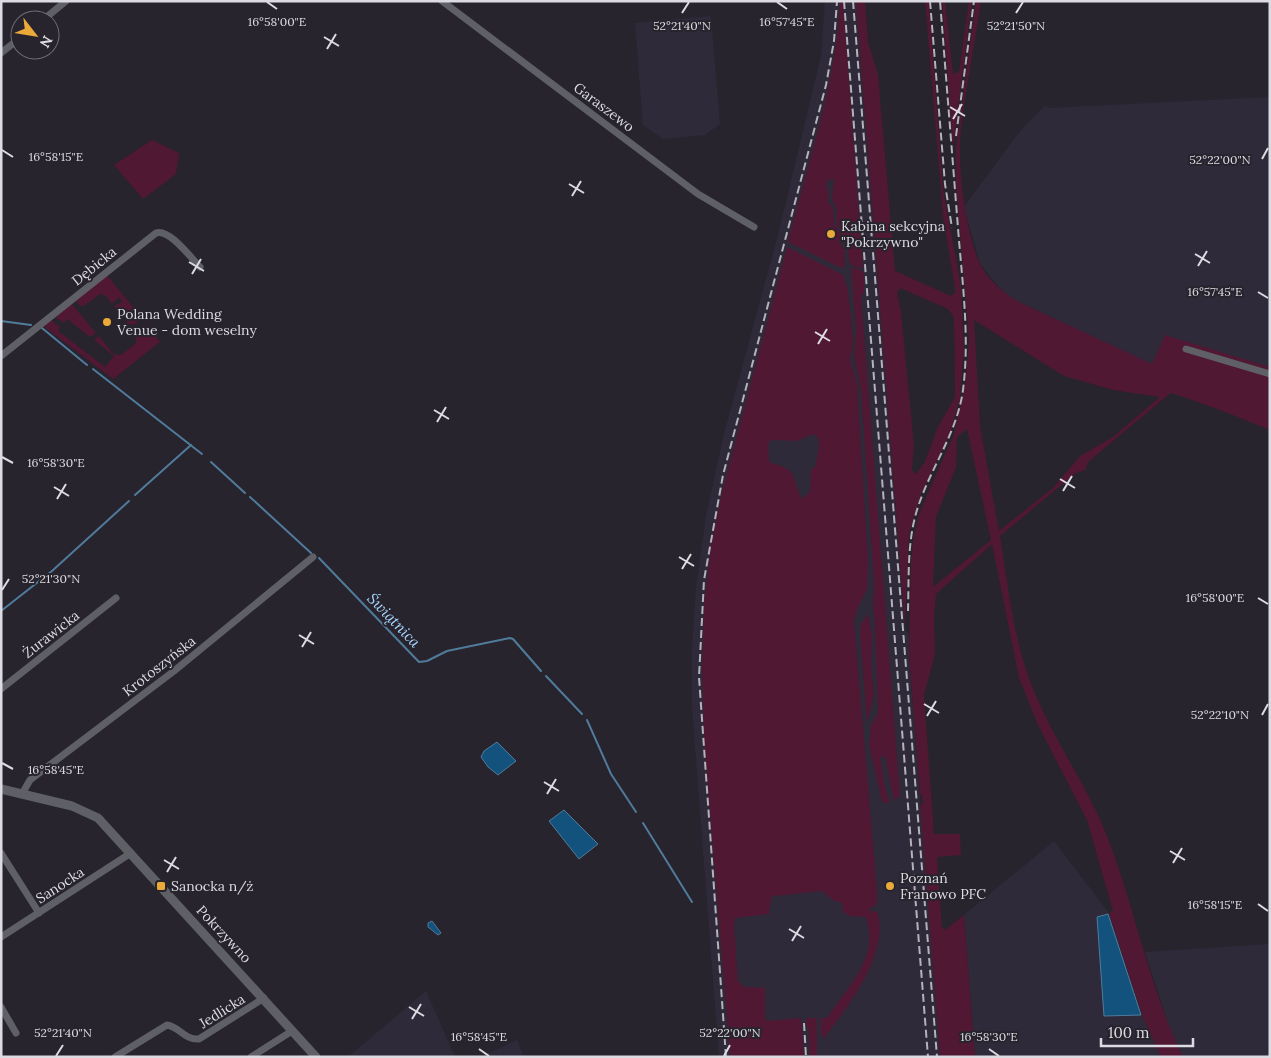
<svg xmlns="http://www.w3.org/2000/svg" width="1271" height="1058" font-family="Lora,serif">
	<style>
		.built { fill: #2f2a3a }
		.green { fill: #501833; fill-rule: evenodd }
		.water { fill: #13527d; stroke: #507b9b }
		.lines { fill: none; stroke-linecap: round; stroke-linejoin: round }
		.stream { stroke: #507b9b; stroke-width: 2 }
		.minor { stroke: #5e6065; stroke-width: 7 }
		.tertiary { stroke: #5e6065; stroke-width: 9 }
		.rail { stroke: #b4b2ba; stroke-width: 2; stroke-dasharray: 8 4; stroke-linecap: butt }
		.ticks { fill: none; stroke: #dddbe2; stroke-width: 2 }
		.poi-dot { fill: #eba939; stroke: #27242e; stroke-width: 2 }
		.labels { text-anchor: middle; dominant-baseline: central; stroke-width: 4; stroke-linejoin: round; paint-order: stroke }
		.street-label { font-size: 14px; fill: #dddbe2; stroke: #27242e }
		.poi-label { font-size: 14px; fill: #dddbe2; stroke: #27242e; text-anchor: start }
		.water-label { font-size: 15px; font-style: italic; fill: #a7d6fe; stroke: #27242e }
		.ticks-label { font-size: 12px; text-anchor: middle; fill: #dddbe2; stroke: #27242e; stroke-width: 4; stroke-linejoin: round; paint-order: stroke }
	</style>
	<rect width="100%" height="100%" fill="#27242e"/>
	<!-- built -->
	<path class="built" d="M825,1h31l49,626 5,11 -1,17 31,402h-221l-27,-350v-61l4,-58 10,-72 18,-82 54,-199 43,-179z
		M711,16l9,108 -15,11 -42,4 -20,-14 -8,-102z
		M1270,97v270l-45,-12h-68l-5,9 -135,-63 -13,-8 -24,-29 -16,-57 56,-76 25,-25 4,2z
		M1054,841l55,72 33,102 19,42h-186l-11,-142z
		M1270,944v113h-87l-12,-25 -26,-80z
		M426,991l29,66h-107z
		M517,1040l7,17h-44z"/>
	<!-- green -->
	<path class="green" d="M840,1h3l20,268 -13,-5 -5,-22 -9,-21 1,-13 -5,-8 2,-21 -6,1 -2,5 3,7 -1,11 5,3 1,18 7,10 -2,7 5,9 1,16 -4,2 -53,-26c20,-80 48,-158 52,-241z
		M856,1h9l3,41 10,33 17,196 56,25 4,-3v-5l-12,-72 -18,-215h4l14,188 18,97 3,65 -4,47 -9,34 -30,62 -12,40 -4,93zM900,288l48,21 6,8 1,80 -18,32 -12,33 -9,12 -4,-4 2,-24 -13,-134 -4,-19z
		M942,1h3l8,73 6,-2 10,-71h3l-19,147z
		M976,1h5c-6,43 -15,85 -20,128 -4,37 4,100 19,135 7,15 23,28 37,37l135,63 13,-29 105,32v63l-50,-20 -48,-17 -4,2 -79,66 -4,9 -9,3 -76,63c9,54 14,111 37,162 20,47 51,89 70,138 28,72 42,151 76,221h-22l-19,-42 -33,-102 4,-2 -26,-91 -49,-95 -19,-47 -27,-134 -56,50 -2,22 1,38 -11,41 10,139h26l1,21 -24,2 5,71 3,2 19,-15 11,142h-35l-20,-252 3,-1 -1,-9 -2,-1 -11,-139 2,-94 3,-26 6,-24 34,-77 11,-49 4,-44 -13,-157v-36zM974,320l90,56 49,14 47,7 -47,40 -33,19 -27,32 -54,43 -19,-105zM967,429l24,111 -58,47 3,-70 20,-50 1,-30z
		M152,140l27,13 -3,21 -33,25 -29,-34z
		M787,247l56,28 5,15 3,29 2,23 -3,18 7,25 11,176 -1,28 -10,20 -3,13 23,269v13l-9,6 9,2c14,39 -30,97 -54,127l-2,-4v-17h6l4,-6c21,-30 48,-56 35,-95l-16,-1 -7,-4 -1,-9 -9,-3 -11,-9 -48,5 -3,2 -2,16 -34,4 -1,9 4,54 6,6 21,1v31l2,2 34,-3 3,39h-74l-26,-318 -2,-71 2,-64 7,-59 12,-57zM813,434l5,4c3,10 -2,18 -2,28l-5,4 -1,22 -9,7 -9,-26 -8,-6 -15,-5 -1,-15 2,-7 27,1z
		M853,267l11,5v21l-3,3 39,500 -6,4 -9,-44 -5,1 6,35 4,10 -5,1 -3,-2 -13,-56 2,-19 7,-13 -3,-88 -2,-18 1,-25 -13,-192 -7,-32 2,-28 -5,-62z
		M106,274l36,44 -8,7 -5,-1 -15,-18 8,-4 -3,-5 -7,7 -6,-8 -6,-2 -16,12 -5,-1 -3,-4z
		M71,303l25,30 -6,4 -23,-18 -3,4 -9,-6z
		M51,320l9,7 -2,4 47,36 9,-11 -20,-16 5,-4 14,18 8,1 15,-12v-13l3,-2 6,7 5,-3 -5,-10 15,20 -47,37 -70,-53z
		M868,614l4,19 -1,32 3,31 -7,27 -7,-89 1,-10z
		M807,1018h10v39h-7l-2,-30 -3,-1z"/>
	<!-- water -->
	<path class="water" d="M497,742l19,19 -18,14 -10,-8 -7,-10 3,-6z
		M564,810l34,34 -19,15 -30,-38z
		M1108,914l33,101 -37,1 -7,-99z
		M432,921l9,12 -3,2 -10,-8v-4z"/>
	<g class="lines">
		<!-- stream -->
		<path class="stream" d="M1,321l30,4
			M42,328l45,37
			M93,369l109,85
			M211,462l34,31
			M135,495l56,-50
			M250,497l61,56
			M319,558l100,104 8,-1 20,-10 63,-13 3,1 28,32
			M1,611l51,-40 77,-70
			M546,676l36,38
			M587,720l24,54 25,38
			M643,823l49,79"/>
		<!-- minor -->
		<path class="minor" d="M442,1l256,193 56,33
			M43,20l23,-19
			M1,53l19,-15
			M1186,349l84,25
			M1,356l155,-123c13,-5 35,25 44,34
			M1,689l115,-91
			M22,794l8,-14 144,-109 139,-114
			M1,853l38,60
			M1,937l130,-84
			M1,1007l15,26
			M115,1057l52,-32c13,2 17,15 32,14l65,-41
			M251,1057l41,-26"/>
		<!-- tertiary -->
		<path class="tertiary" d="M1,789l71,17 26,12 218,239"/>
		<!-- rail -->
		<path class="rail" d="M844,1l84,1056
			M853,1l84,1056
			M930,1l15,183 7,44
			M956,136l18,-135
			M908,611c1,-33 -1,-69 9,-101 13,-42 40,-76 46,-120 7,-54 -1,-109 -5,-162 -6,-76 -12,-151 -18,-227
			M804,1023l2,34
			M726,1057l-27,-380 5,-97 19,-105 103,-390 8,-44 3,-40"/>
	</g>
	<!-- ticks -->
	<path class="ticks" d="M267,2l10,7M777,2l10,7M682,13l7,-11M1016,13l7,-11M324,37l15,9M327,49l9,-15M950,107l15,9M953,119l9,-15M2,150l11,7M1262,159l6,-11M569,184l15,9M572,196l9,-15M1195,254l15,9M189,262l15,9M1198,266l9,-15M192,274l9,-15M1258,292l10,6M815,332l15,9M818,344l9,-15M434,410l15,9M437,422l9,-15M2,457l11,6M1060,479l15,9M54,487l15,9M1063,491l9,-15M57,499l9,-15M679,557l15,9M682,569l9,-15M2,590l7,-11M1258,598l10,6M299,635l15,9M302,647l9,-15M924,704l15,9M1262,715l6,-11M927,716l9,-15M2,763l11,6M544,782l15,9M547,794l9,-15M1170,851l15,9M164,860l15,9M1173,863l9,-15M167,872l9,-15M1258,904l10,7M789,929l15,9M792,941l9,-15M409,1007l15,9M412,1019l9,-15M479,1049l10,7M989,1049l10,7M56,1056l7,-11M724,1056l6,-11"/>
	<!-- markers -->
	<g class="poi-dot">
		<circle cx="831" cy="234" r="5"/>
		<circle cx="107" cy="322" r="5"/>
		<rect x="156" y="881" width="10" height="10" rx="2.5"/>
		<circle cx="890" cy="886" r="5"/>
	</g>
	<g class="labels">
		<!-- street labels -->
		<g class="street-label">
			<text transform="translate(604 107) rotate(37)">Garaszewo</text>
			<text transform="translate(94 266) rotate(-39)">Dębicka</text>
			<text transform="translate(51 634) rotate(-38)">Żurawicka</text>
			<text transform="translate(159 666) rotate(-38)">Krotoszyńska</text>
			<text transform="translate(60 885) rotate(-33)">Sanocka</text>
			<text transform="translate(224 934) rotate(47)">Pokrzywno</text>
			<text transform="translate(222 1011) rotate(-32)">Jedlicka</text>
		</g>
		<!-- poi labels -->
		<g class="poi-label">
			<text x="841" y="226">Kabina sekcyjna<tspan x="841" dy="16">"Pokrzywno"</tspan></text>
			<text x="117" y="314">Polana Wedding<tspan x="117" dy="16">Venue - dom weselny</tspan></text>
			<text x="900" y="878">Poznań<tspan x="900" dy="16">Franowo PFC</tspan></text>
			<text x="171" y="886">Sanocka n/ż</text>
		</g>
		<!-- water labels -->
		<g class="water-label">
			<text transform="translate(394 620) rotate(46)">Świątnica</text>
		</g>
	</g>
	<g class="ticks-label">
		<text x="277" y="26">16°58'00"E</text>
		<text x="787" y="26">16°57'45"E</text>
		<text x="682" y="30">52°21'40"N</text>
		<text x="1016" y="30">52°21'50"N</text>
		<text x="56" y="161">16°58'15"E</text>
		<text x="1220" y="164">52°22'00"N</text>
		<text x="1215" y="296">16°57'45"E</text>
		<text x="56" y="467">16°58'30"E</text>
		<text x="51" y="583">52°21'30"N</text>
		<text x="1215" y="602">16°58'00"E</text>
		<text x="1220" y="719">52°22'10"N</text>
		<text x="56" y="774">16°58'45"E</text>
		<text x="1215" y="909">16°58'15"E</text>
		<text x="63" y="1037">52°21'40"N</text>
		<text x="730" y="1037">52°22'00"N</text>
		<text x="479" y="1041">16°58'45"E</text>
		<text x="989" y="1041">16°58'30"E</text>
	</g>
	<!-- border -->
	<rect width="1271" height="1058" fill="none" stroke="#dddbe2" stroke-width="5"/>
	<!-- north arrow -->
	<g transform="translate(35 35) rotate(121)"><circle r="24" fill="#27242e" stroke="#706d76"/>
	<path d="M0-4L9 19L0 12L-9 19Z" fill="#eba939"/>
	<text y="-8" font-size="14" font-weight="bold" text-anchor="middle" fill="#dddbe2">N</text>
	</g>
	<!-- scale -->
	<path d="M1101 1038v8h92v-8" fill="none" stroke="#dddbe2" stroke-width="2.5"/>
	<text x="1108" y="1038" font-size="15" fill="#dddbe2" stroke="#27242e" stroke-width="4" paint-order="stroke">100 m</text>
</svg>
